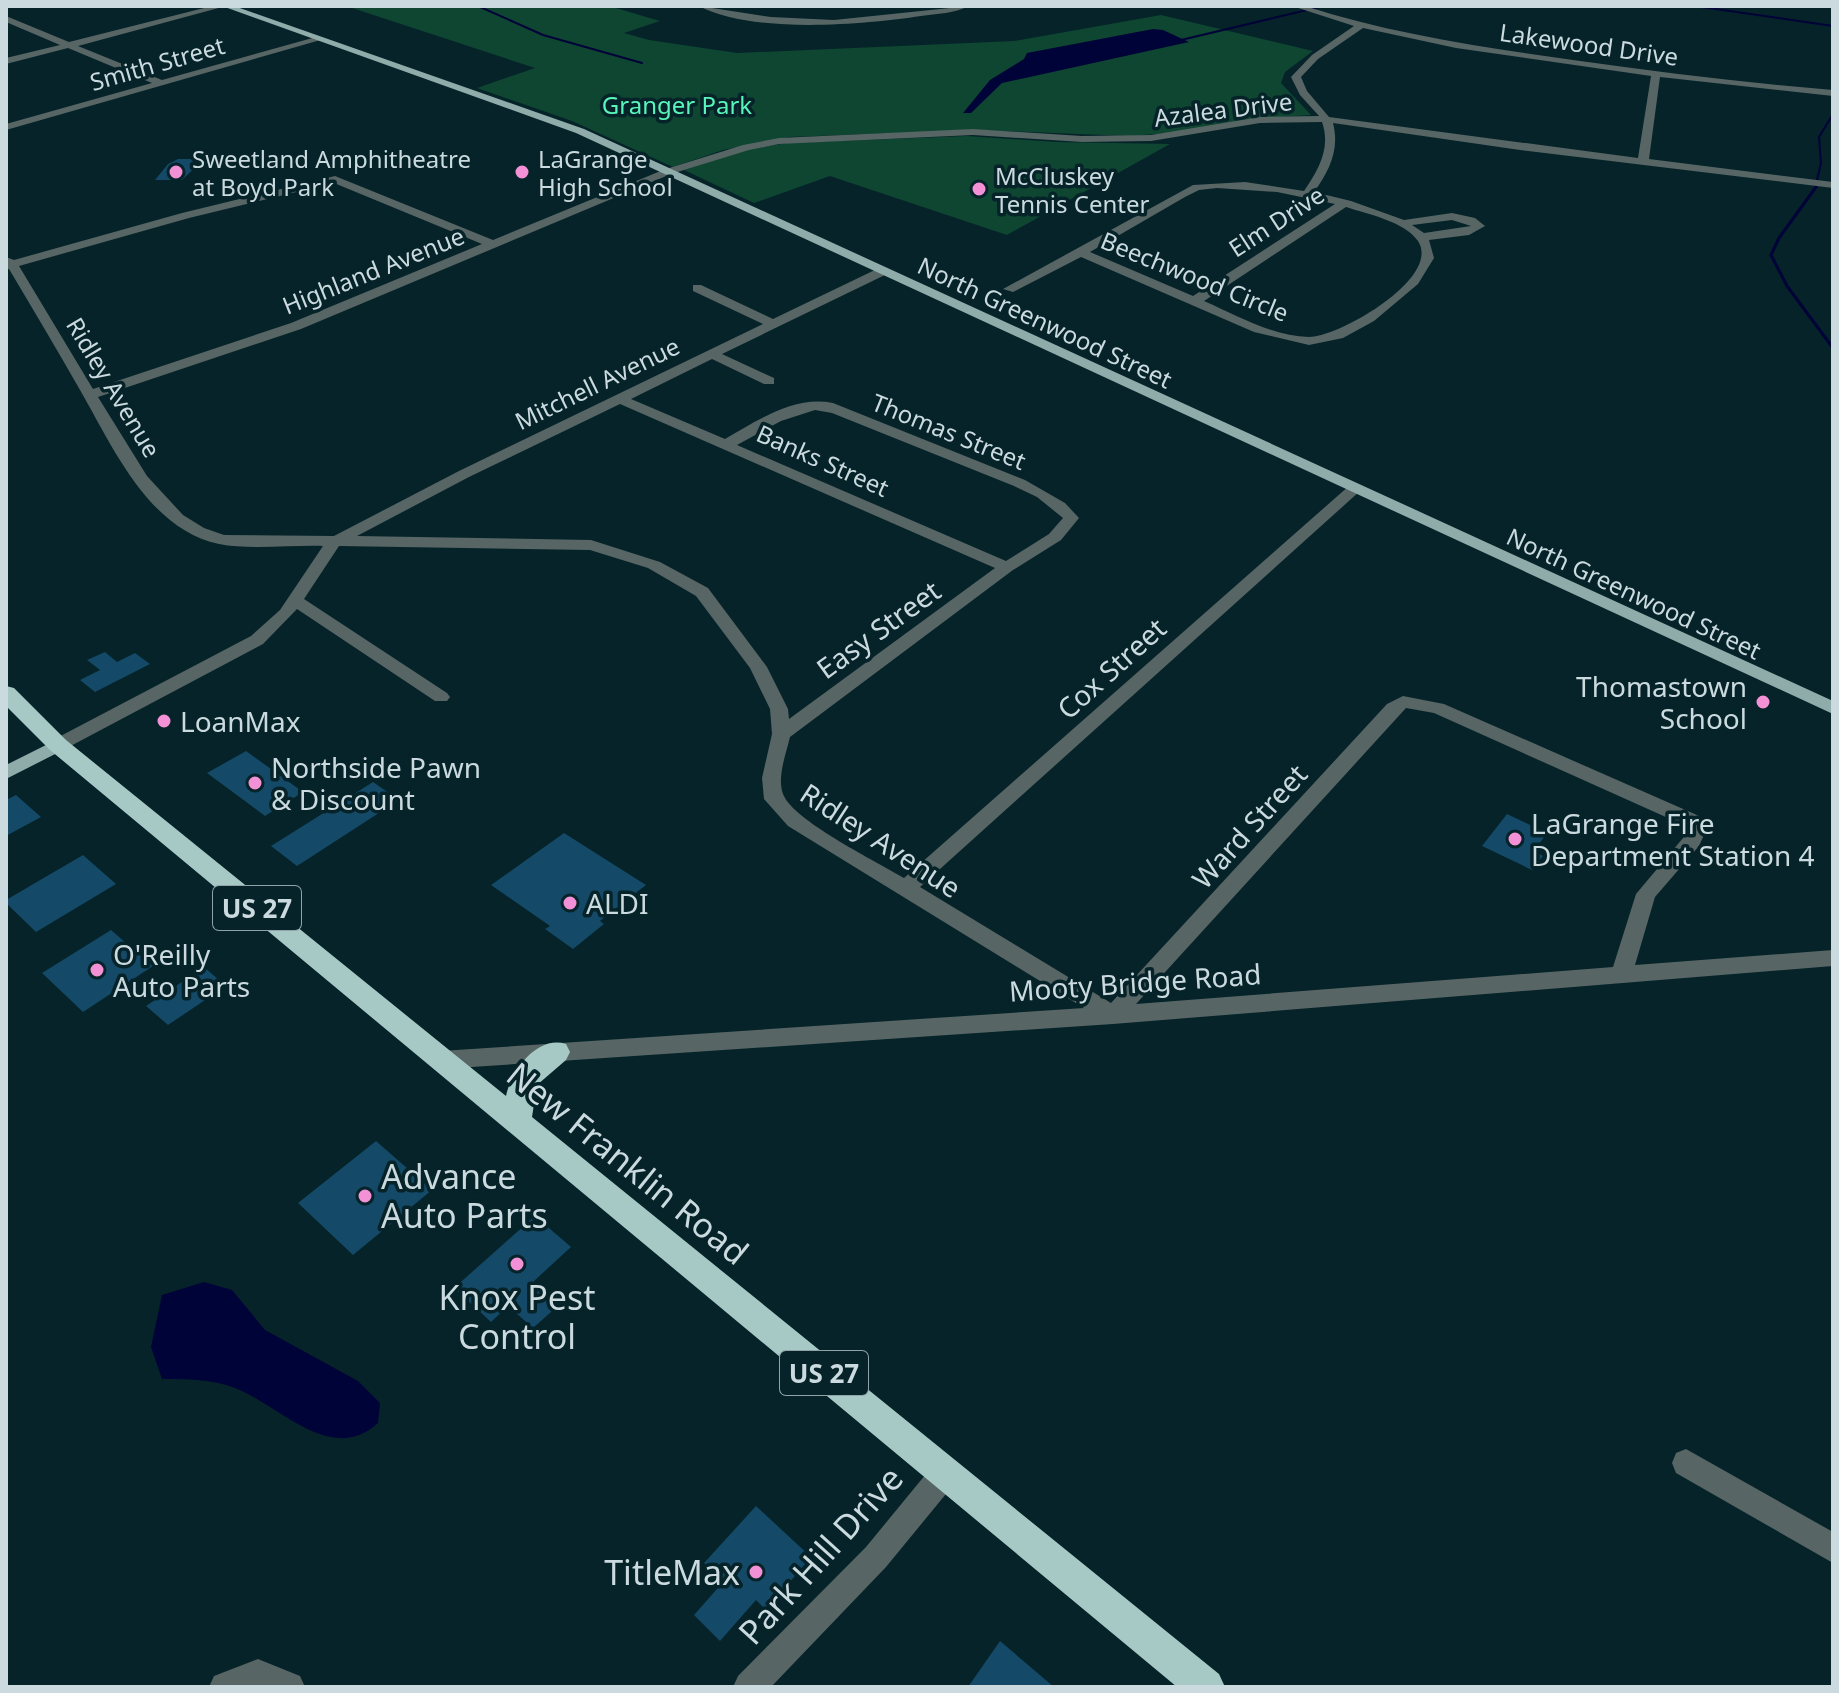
<svg xmlns="http://www.w3.org/2000/svg" width="1839" height="1693" font-family="'Noto Sans',sans-serif">
	<style>
		.green { fill: #0e4632 }
		.water { fill: #000337 }
		.lines { fill: none; stroke-linecap: round; stroke-linejoin: round }
		.stream-far1 { stroke: #000337; stroke-width: 2 }
		.stream { stroke: #000337; stroke-width: 3 }
		.building { fill: #144967 }
		.minor { fill: #576564; fill-rule: evenodd }
		.major { fill: #90acaa; fill-rule: evenodd }
		.highway { fill: #a6c9c5; fill-rule: evenodd }
		.poi-dot { fill: #f391d6; stroke: #052329; stroke-width: 3 }
		.labels { text-anchor: middle; dominant-baseline: central; stroke-width: 7; stroke-linejoin: round; paint-order: stroke }
		.far-street-label { font-size: 24px; fill: #cadade; stroke: #052329 }
		.far-park-label { font-size: 24px; fill: #59f5ba; stroke: #052329 }
		.far-poi-label { font-size: 24px; fill: #cadade; stroke: #052329; text-anchor: start }
		.shield { fill: #052329; stroke: #8fa3a8; stroke-width: 2 }
		.shield-label { font-size: 26px; font-weight: bold; fill: #cadade }
		.street-label { font-size: 28px; fill: #cadade; stroke: #052329 }
		.poi-label { font-size: 28px; fill: #cadade; stroke: #052329; text-anchor: start }
		.near-street-label { font-size: 34px; fill: #cadade; stroke: #052329 }
		.near-poi-label { font-size: 34px; fill: #cadade; stroke: #052329; text-anchor: start }
	</style>
	<rect width="100%" height="100%" fill="#052329"/>
	<!-- green -->
	<path class="green" d="M346,6h263l51,15 -36,12 25,7 88,13 277,-12 147,-26 152,36 -28,21 -4,11 30,32 -60,4 -80,14 -43,3 -152,-6 -187,7 -66,13 -50,17 -101,-46 -95,-33 58,-20z
		M967,136l90,6 113,2 -163,91 -177,-59 -76,27 -70,-33 64,-21 40,-6z"/>
	<!-- water -->
	<path class="water" d="M1153,29l10,1 26,12 -187,41 -31,30h-8l27,-33 34,-21 3,-6z
		M204,1282l28,8 33,40 93,51 22,22 -2,20c-47,43 -97,-17 -143,-35 -23,-9 -48,-9 -73,-9l-11,-32 11,-52z"/>
	<g class="lines">
		<!-- stream-far1 -->
		<path class="stream-far1" d="M478,6l65,29 99,28
			M1557,6h89
			M1655,6h13
			M1695,6l138,20
			M1181,40l143,-34
			M1815,189l6,-26 -2,-26 14,-23"/>
		<!-- stream -->
		<path class="stream" d="M1816,187l-37,51 -8,17 16,31 46,62"/>
	</g>
	<!-- building -->
	<path class="building" d="M178,159h26l-22,21h-27l13,-16z
		M105,652l12,10 18,-9 15,11 -55,28 -15,-12 20,-10 -13,-10z
		M246,751l57,41 -38,24 -58,-43z
		M373,782l26,18 -102,66 -26,-20z
		M16,795l25,22 -35,19v-36z
		M1507,814l40,19 -13,18 9,5 -11,14 -50,-24z
		M564,833l82,52 -46,36 4,3 -31,25 -28,-20 5,-3 -59,-41z
		M83,855l33,29 -80,48 -30,-29v-3z
		M111,930l42,36 -70,46 -41,-39z
		M204,967l22,19 -58,39 -22,-19z
		M376,1141l56,49 -79,65 -55,-52z
		M535,1216l36,31 -37,34 26,23 -27,24 -25,-22 -17,16 -37,-34z
		M756,1506l55,51 -45,53 -10,-10 -36,41 -26,-26 30,-34 -20,-18z
		M1000,1641l54,46h-86z"/>
	<g class="lines">
		<!-- minor -->
		<path class="minor" d="M212,6h14l-148,40 84,34 154,-43 8,2 -318,91v-6l146,-41 -84,-35 -62,16v-6l54,-13 -54,-23v-6l63,26z
			M699,6l72,11 63,3 135,-14c-13,7 -33,8 -48,10 -59,9 -170,18 -222,-10z
			M1292,6h13c86,28 177,41 268,54 86,12 173,23 260,30v6l-173,-19 -11,82 184,23v6l-313,-38 -187,-27c7,27 -4,48 -19,69l37,9 53,19 48,-7 23,5 10,8 -16,9 -40,5 5,18 -16,26 -44,37 -31,17 -34,7 -55,-13 -173,-75 -68,35 -10,-3 190,-104 52,-3 59,9c15,-22 27,-43 18,-69l-62,1 -109,18 -69,1 -109,-7 -194,9 -30,6 -78,24 -370,155 -203,68 49,79 36,39 21,13 20,7 110,1 125,-65 304,-147 -70,-33v-6h8l72,34 106,-51h8v6l-165,80 52,24v6h-10l-52,-25 -81,40 94,40c32,-18 69,-44 108,-36l192,77 40,23 14,15 -18,22 -48,30 -223,167c-4,17 -15,45 -5,61 14,25 92,64 119,80l446,-393 5,-2 8,5 -3,3 -440,396 191,116 276,-299 16,-8 41,8 262,115 3,5 -10,22 -44,51 -20,68 198,-15v16l-720,58 -672,45 -8,-2 -3,-7 3,-7 8,-2 643,-43 -296,-182 -24,-27 -2,-21 10,-44 -2,-25 -20,-41 -54,-72 -48,-28 -58,-18 -251,-4 -35,53 143,94 3,4 -3,4h-12l-138,-92 -34,35 -198,105h-14l-2,-4 2,-4 200,-105 29,-26 43,-64c-31,-1 -74,4 -104,-2 -71,-15 -106,-97 -139,-154 -23,-40 -47,-81 -71,-121l-3,1v-13l8,3 168,-47 153,-37 158,64 170,-70 80,-25 36,-7 194,-9 109,7 69,-1 109,-18 59,-1 -19,-21 -9,-18 21,-22 42,-29zM1363,28l93,20 195,28 -13,82 -309,-41 -22,-26 -6,-14 17,-18zM334,183l148,61 -191,79 -198,66 -74,-123 170,-48zM1217,188l60,4 58,12 -142,92 -103,-44 95,-55 14,-7zM1346,207c21,7 58,14 72,34 24,37 -79,96 -109,96 -37,-1 -73,-22 -105,-36zM1452,220l19,6 -47,7 -12,-8zM620,404l375,164 -206,151 -1,-10 -21,-42 -59,-79 -48,-26 -69,-22 -234,-4 112,-59zM815,410l17,3 182,73 23,11 26,21 -14,16 -43,27 -269,-116 44,-24zM1406,708l28,5 254,114 -5,11 -47,56 -23,73 -477,37z
			M1686,1449l147,83v31l-157,-90 -4,-10 4,-10z
			M945,1459l10,4 4,10 -4,10 -69,84 -115,120h-38l5,-11 128,-129 69,-84z
			M258,1659l42,17 5,11h-96l5,-11z"/>
		<!-- major -->
		<path class="major" d="M222,6h12l350,123 1249,572v13l-1257,-581z
			M58,739l7,2 2,4 -2,4 -59,30v-14z"/>
		<!-- highway -->
		<path class="highway" d="M6,686l8,2 52,52 440,356c5,-25 31,-61 60,-52l4,8 -4,8 -29,25 -5,32 687,557 6,13h-48l-1127,-937 -44,-44z"/>
	</g>
	<!-- markers -->
	<g class="poi-dot">
		<circle cx="176" cy="172" r="8"/>
		<circle cx="522" cy="172" r="8"/>
		<circle cx="979" cy="189" r="8"/>
		<circle cx="1763" cy="702" r="8"/>
		<circle cx="164" cy="721" r="8"/>
		<circle cx="255" cy="783" r="8"/>
		<circle cx="1515" cy="839" r="8"/>
		<circle cx="570" cy="903" r="8"/>
		<circle cx="97" cy="970" r="8"/>
		<circle cx="365" cy="1196" r="8"/>
		<circle cx="517" cy="1264" r="8"/>
		<circle cx="756" cy="1572" r="8"/>
	</g>
	<g class="labels">
		<!-- far-street labels -->
		<g class="far-street-label">
			<text transform="translate(1589 44) rotate(8)">Lakewood Drive</text>
			<text transform="translate(157 63) rotate(-16)">Smith Street</text>
			<text transform="translate(1223 109) rotate(-7)">Azalea Drive</text>
			<text transform="translate(1276 221) rotate(-33)">Elm Drive</text>
			<text transform="translate(373 270) rotate(-22)">Highland Avenue</text>
			<text transform="translate(1195 276) rotate(22)">Beechwood Circle</text>
			<text transform="translate(1045 322) rotate(25)">North Greenwood Street</text>
			<text transform="translate(597 383) rotate(-26)">Mitchell Avenue</text>
			<text transform="translate(114 387) rotate(59)">Ridley Avenue</text>
			<text transform="translate(949 431) rotate(22)">Thomas Street</text>
			<text transform="translate(823 460) rotate(24)">Banks Street</text>
			<text transform="translate(1634 593) rotate(25)">North Greenwood Street</text>
		</g>
		<!-- far-park labels -->
		<g class="far-park-label">
			<text x="677" y="104">Granger Park</text>
		</g>
		<!-- far-poi labels -->
		<g class="far-poi-label">
			<text x="192" y="158">Sweetland Amphitheatre<tspan x="192" dy="28">at Boyd Park</tspan></text>
			<text x="538" y="158">LaGrange<tspan x="538" dy="28">High School</tspan></text>
			<text x="995" y="175">McCluskey<tspan x="995" dy="28">Tennis Center</tspan></text>
		</g>
		<!-- shield labels -->
		<g class="shield">
			<rect x="213" y="886" width="88" height="44" rx="6"/>
			<rect x="780" y="1351" width="88" height="44" rx="6"/>
		</g>
		<g class="shield-label">
			<text x="257" y="908">US 27</text>
			<text x="824" y="1373">US 27</text>
		</g>
		<!-- street labels -->
		<g class="street-label">
			<text transform="translate(878 629) rotate(-36)">Easy Street</text>
			<text transform="translate(1111 668) rotate(-42)">Cox Street</text>
			<text transform="translate(1249 826) rotate(-48)">Ward Street</text>
			<text transform="translate(881 840) rotate(33)">Ridley Avenue</text>
			<text transform="translate(1135 982) rotate(-4)">Mooty Bridge Road</text>
		</g>
		<!-- poi labels -->
		<g class="poi-label">
			<text x="1747" y="686" text-anchor="end">Thomastown<tspan x="1747" dy="32">School</tspan></text>
			<text x="180" y="721">LoanMax</text>
			<text x="271" y="767">Northside Pawn<tspan x="271" dy="32">&amp; Discount</tspan></text>
			<text x="1531" y="823">LaGrange Fire<tspan x="1531" dy="32">Department Station 4</tspan></text>
			<text x="586" y="903">ALDI</text>
			<text x="113" y="954">O'Reilly<tspan x="113" dy="32">Auto Parts</tspan></text>
		</g>
		<!-- near-street labels -->
		<g class="near-street-label">
			<text transform="translate(628 1163) rotate(39)">New Franklin Road</text>
			<text transform="translate(820 1555) rotate(-48)">Park Hill Drive</text>
		</g>
		<!-- near-poi labels -->
		<g class="near-poi-label">
			<text x="381" y="1176">Advance<tspan x="381" dy="39">Auto Parts</tspan></text>
			<text x="517" y="1297" text-anchor="middle">Knox Pest<tspan x="517" dy="39">Control</tspan></text>
			<text x="740" y="1572" text-anchor="end">TitleMax</text>
		</g>
	</g>
	<!-- border -->
	<rect width="1839" height="1693" fill="none" stroke="#cadade" stroke-width="16"/>
</svg>
